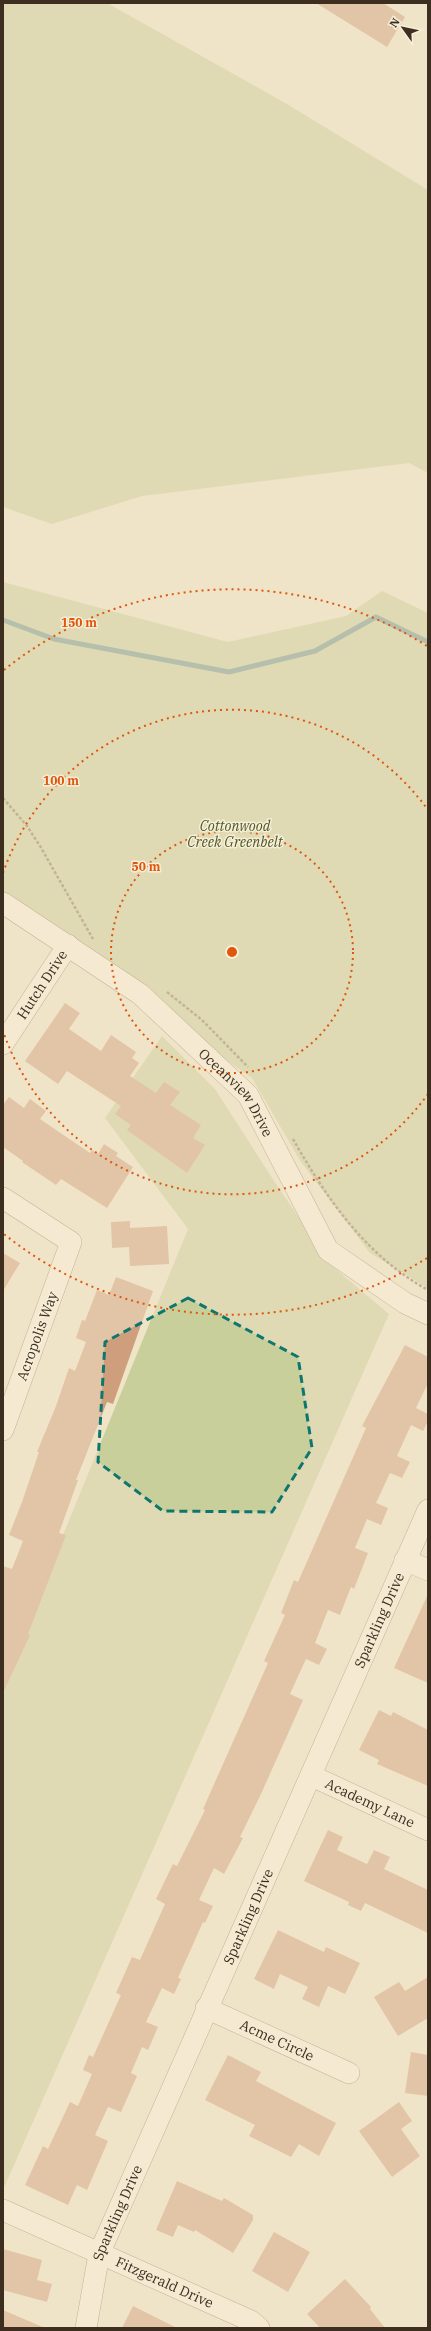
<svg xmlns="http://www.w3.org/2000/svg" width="431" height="2331" font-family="'IBM Plex Serif',serif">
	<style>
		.green { fill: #c9cf9b }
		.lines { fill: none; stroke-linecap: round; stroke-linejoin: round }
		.stream { stroke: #6f938a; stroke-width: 5 }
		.building { fill: #cf9f7d }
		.minor-casing { stroke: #8d765c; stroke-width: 22 }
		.path { stroke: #8d765c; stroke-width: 2.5; stroke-dasharray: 3 2; stroke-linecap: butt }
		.minor { stroke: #faf1dc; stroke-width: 21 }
		.marked { fill: none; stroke: #0f766e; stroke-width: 3; stroke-dasharray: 8 5; stroke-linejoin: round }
		.ring { fill: none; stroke: #df570d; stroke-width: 2; stroke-dasharray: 2 4 }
		.labels { text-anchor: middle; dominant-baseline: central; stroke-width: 3; stroke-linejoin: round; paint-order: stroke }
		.park-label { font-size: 14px; font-style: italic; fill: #4d5a26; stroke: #f7eed8 }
		.street-label { font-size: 14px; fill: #3d2e20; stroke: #f7eed8 }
		.centre { fill: #df570d; stroke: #f7eed8; stroke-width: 2 }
		.ring-label { font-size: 12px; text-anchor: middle; font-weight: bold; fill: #df570d; stroke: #f7eed8; stroke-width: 3; stroke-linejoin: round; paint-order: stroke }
	</style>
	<rect width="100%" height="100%" fill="#f0e4c8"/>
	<!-- green -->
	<path class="green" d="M3,3h104l180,101 141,86v283l-19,-10 -267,33 -90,28 -49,-17z
		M3,582l225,60 118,-26 36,-25 46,22v675l-58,-35 -69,-91 -49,-84 -249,-172z
		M162,1036l53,53 61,95 56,82 57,48 -386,876v-508l185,-453 -83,-111z"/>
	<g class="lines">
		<!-- stream -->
		<path class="stream" d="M3,620l51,19 175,33 86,-21 61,-34 52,25"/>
	</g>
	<!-- building -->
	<path class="building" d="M316,3h67l22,14 -18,30z
		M65,1003l15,10 -11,16 32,22 10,-16 25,17 -4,6 7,5 -9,13 26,17 8,-11 16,10 -10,13 31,20 -8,13 12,7 -18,28 -60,-43 4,-5 -16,-11 6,-8 -54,-35 -9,13 -33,-23z
		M9,1097l15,11 6,-9 16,12 -6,8 50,34 2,-3 6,4 6,-10 14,9 -2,3 17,11 -26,41 -46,-29 -5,6 -34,-23 1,-1 -20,-14v-42z
		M130,1221v7l37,-2 2,38 -39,2 -1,-19 -17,1 -1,-26z
		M3,1253l17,10 -17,28z
		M116,1277l37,14 -40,113 -6,-2 -31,78h2l-19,53 7,2 -38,99 2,1 -27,58v-127l9,3 11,-28 -14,-6 13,-33 17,-50h-2l19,-46 13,-38 6,3 11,-29 -10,-4 6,-18 3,1 12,-31 12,5z
		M405,1345l23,12v26l-12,25 12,6v7l-5,10 -12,-6 -14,31 13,6 -8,16 -12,-5 -14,30 12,5 -7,17 -14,-6 -12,29 13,5 -14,36 -3,-2 -11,28 -12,-5 -13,33 12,6 -8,16 -13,-6 -16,35 13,6 -42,94 -21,43 3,1 -19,36 -10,-6 -15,32 14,6 -8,17 -2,-1 -25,56 3,1 -7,15 -12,-6 -16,34 12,5 -10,23 -6,-3 -11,26 6,3 -16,36 -13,-5 -13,28 13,6 -21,49 -10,-5 -9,20 -43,-20 18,-39 5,3 22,-47 8,4 14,-32 -9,-4 6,-15 4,2 28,-62 -5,-2 16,-36 8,3 25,-56 -9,-5 17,-35 4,2 28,-56 -2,-1 65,-146 -4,-2 21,-46 -4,-2 13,-33 4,2 68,-154 -4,-2z
		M428,1594v89l-34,-15z
		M379,1710l12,6 2,-4 35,18v56l-51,-22 2,-4 -20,-10z
		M328,1830l15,7 -6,13 30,14 7,-14 16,7 -6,12 44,21v43l-63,-30 -4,8 -13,-6 1,-3 -45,-21z
		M278,1930l46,22 2,-5 34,16 -15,31 -17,-8 -9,21 -17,-8 6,-12 -28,-13 -6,15 -20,-10z
		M428,1977v41l-30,18 -24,-39 25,-15 6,9z
		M411,2052l17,3v41l-23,-3z
		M228,2055l33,17 -5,9 80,42 -17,33 -20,-12 -8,13 -42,-21 6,-11 -50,-25z
		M399,2102l13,19 -11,8 19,27 -28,21 -33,-46z
		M177,2181l45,20 2,-3 29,17v5l-20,33 -38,-23 -1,2 -16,-7 -5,12 -17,-7z
		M274,2232l36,20 -22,40 -36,-21z
		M3,2249l39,11 -5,20 15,4 -5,18 -44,-12z
		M345,2279l26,28 -1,2 15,19h-65l-13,-14z
		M133,2306l44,22h-55z
		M3,2310l42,18h-42z"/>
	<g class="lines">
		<defs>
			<g id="minor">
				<path id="s1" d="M3,903l137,91 108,101 80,155 77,53 23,11"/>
				<path id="s2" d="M3,1044l65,-99"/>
				<path d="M3,1198l68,44 -68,188"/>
				<path d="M405,1560l23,10"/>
				<path id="s3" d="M312,1776l116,54"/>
				<path id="s4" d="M206,2008l143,65"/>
				<path id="s5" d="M3,2210l248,111 8,7"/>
				<path id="s6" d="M86,2328l13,-74 329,-744"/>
			</g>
		</defs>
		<!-- minor casing -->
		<use href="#minor" class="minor-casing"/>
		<!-- path -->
		<path class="path" d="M3,798l24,28 13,20 53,93
			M167,992l35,28 46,47
			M293,1139c34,60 73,117 135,151"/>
		<!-- minor -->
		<use href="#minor" class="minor"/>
	</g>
	<!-- marked area -->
	<path d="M0 0H431V2331H0ZM188,1298l110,59 14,91 -40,64 -109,-1 -65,-49 7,-120z" fill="#f0e4c8" fill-opacity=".55" fill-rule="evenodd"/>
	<path class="marked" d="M188,1298l110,59 14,91 -40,64 -109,-1 -65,-49 7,-120z"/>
	<!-- distance rings -->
	<g class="ring">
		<circle cx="232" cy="952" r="121"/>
		<path d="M428 1094A242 242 0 0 1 3 1031M3 873A242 242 0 0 1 428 810"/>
		<path d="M427 1258A363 363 0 0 1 4 1234M4 670A363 363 0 0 1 427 646"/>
	</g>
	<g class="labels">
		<!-- park labels -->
		<g class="park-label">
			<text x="235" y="826">Cottonwood<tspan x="235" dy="16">Creek Greenbelt</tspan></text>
		</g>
		<!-- street labels -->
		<g class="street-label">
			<text stroke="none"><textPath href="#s2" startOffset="71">Hutch Drive</textPath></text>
			<text stroke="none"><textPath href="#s1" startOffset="303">Oceanview Drive</textPath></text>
			<text transform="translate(37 1336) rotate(-70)">Acropolis Way</text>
			<text stroke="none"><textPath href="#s6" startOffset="768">Sparkling Drive</textPath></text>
			<text stroke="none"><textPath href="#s3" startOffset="64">Academy Lane</textPath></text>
			<text stroke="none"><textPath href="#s6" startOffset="444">Sparkling Drive</textPath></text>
			<text stroke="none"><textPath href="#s4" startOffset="78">Acme Circle</textPath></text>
			<text stroke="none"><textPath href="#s6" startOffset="120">Sparkling Drive</textPath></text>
			<text stroke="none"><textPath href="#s5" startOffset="177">Fitzgerald Drive</textPath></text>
		</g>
	</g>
	<circle cx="232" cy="952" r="6" class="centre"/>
	<g class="ring-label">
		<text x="79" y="627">150 m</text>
		<text x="61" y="785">100 m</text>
		<text x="146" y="871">50 m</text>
	</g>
	<!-- border -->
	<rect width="431" height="2331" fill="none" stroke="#3d2e20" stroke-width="8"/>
	<!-- north arrow -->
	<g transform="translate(403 28) rotate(303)" stroke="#f7eed8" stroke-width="3" paint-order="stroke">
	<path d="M0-3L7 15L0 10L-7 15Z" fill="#3d2e20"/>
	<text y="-6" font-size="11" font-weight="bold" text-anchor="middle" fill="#3d2e20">N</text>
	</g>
</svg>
